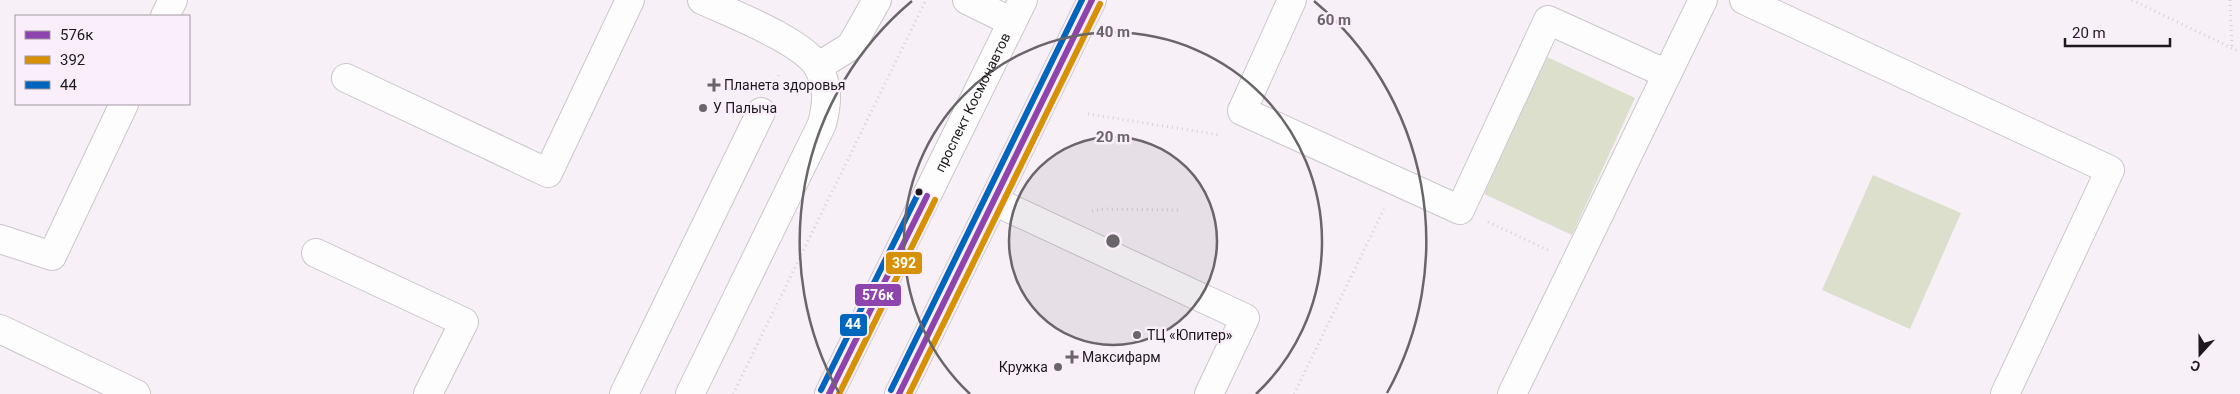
<svg xmlns="http://www.w3.org/2000/svg" width="2240" height="394" font-family="Roboto,sans-serif">
	<style>
		.green { fill: #dbdfcc }
		.lines { fill: none; stroke-linecap: round; stroke-linejoin: round }
		.minor-casing { stroke: #cac6ca; stroke-width: 30 }
		.path { stroke: #d3d1d3; stroke-width: 3; stroke-dasharray: 1 4; stroke-linecap: butt }
		.minor { stroke: #fefdfe; stroke-width: 28 }
		.bus-1-casing { stroke: #f9eefa; stroke-width: 10 }
		.bus-2-casing { stroke: #f9eefa; stroke-width: 10 }
		.bus-3-casing { stroke: #f9eefa; stroke-width: 10 }
		.bus-1 { stroke: #8e44ad; stroke-width: 6 }
		.bus-2 { stroke: #d69104; stroke-width: 6 }
		.bus-3 { stroke: #0065bd; stroke-width: 6 }
		.ring { fill: none; stroke: #696569; stroke-width: 2.5 }
		.poi-dot { fill: #696569; stroke: #f9eefa; stroke-width: 2 }
		.bus-dot { fill: #1d191d; stroke: #f9eefa; stroke-width: 2 }
		.labels { text-anchor: middle; dominant-baseline: central; stroke-width: 5; stroke-linejoin: round; paint-order: stroke }
		.poi-label { font-size: 14px; fill: #1d191d; stroke: #f9eefa; text-anchor: start }
		.street-label { font-size: 14px; fill: #1d191d; stroke: #f9eefa }
		.centre { fill: #696569; stroke: #f9eefa; stroke-width: 2.5 }
		.ring-label { font-size: 15px; text-anchor: middle; font-weight: bold; fill: #696569; stroke: #f9eefa; stroke-width: 5; stroke-linejoin: round; paint-order: stroke }
		.line-badge { stroke: #f9eefa; stroke-width: 2 }
		.badge-label { font-size: 14px; text-anchor: middle; font-weight: bold; fill: #fff }
	</style>
	<rect width="100%" height="100%" fill="#f7f1f7"/>
	<!-- green -->
	<path class="green" d="M1547,57l88,41 -63,137 -88,-41z
		M1873,175l88,38 -51,116 -88,-39z"/>
	<g class="lines">
		<defs>
			<g id="minor">
				<path d="M967,0l45,22"/>
				<path d="M1292,0l-50,111 218,99 88,-190 119,54"/>
				<path d="M1744,0l366,170 -105,224"/>
				<path d="M165,16l8,-16"/>
				<path d="M819,66l32,-20 26,-46"/>
				<path d="M346,78l202,95 82,-173"/>
				<path d="M994,201l251,117 -36,76"/>
				<path d="M0,239l52,17 72,-152"/>
				<path d="M316,253l148,69 -36,72"/>
				<path d="M0,329l136,65"/>
				<path d="M624,394l137,-282"/>
				<path d="M690,394l132,-270c5,-20 7,-36 -3,-55 -13,-27 -89,-56 -117,-69"/>
				<path id="s1" d="M829,394l194,-394"/>
				<path d="M899,394l193,-394"/>
				<path d="M1512,394l191,-394"/>
			</g>
		</defs>
		<!-- minor casing -->
		<use href="#minor" class="minor-casing"/>
		<!-- path -->
		<path class="path" d="M2132,0l108,52
			M2230,0l2,48
			M774,85l6,-13
			M1088,114l132,21
			M1092,211l11,-2 78,1
			M1488,222l60,28
			M733,394l193,-394
			M1294,394l90,-185"/>
		<!-- minor -->
		<use href="#minor" class="minor"/>
		<defs>
			<path id="bus-1" d="M829,394l98,-198
				M899,394l193,-394"/>
			<path id="bus-2" d="M839,394l96,-194
				M909,394l191,-390"/>
			<path id="bus-3" d="M821,390l98,-198
				M891,390l191,-390"/>
		</defs>
		<!-- bus-1 casing -->
		<use href="#bus-1" class="bus-1-casing"/>
		<!-- bus-2 casing -->
		<use href="#bus-2" class="bus-2-casing"/>
		<!-- bus-3 casing -->
		<use href="#bus-3" class="bus-3-casing"/>
		<!-- bus-1 -->
		<use href="#bus-1" class="bus-1"/>
		<!-- bus-2 -->
		<use href="#bus-2" class="bus-2"/>
		<!-- bus-3 -->
		<use href="#bus-3" class="bus-3"/>
	</g>
	<!-- distance rings -->
	<circle cx="1113" cy="241" r="104" fill="#696569" fill-opacity=".12"/>
	<g class="ring">
		<circle cx="1113" cy="241" r="104"/>
		<path d="M970 394A209 209 0 1 1 1256 394"/>
		<path d="M839 393A313 313 0 0 1 912 1M1314 1A313 313 0 0 1 1387 393"/>
	</g>
	<!-- markers -->
	<g class="poi-dot">
		<path d="M711.5 77.5h5v5h5v5h-5v5h-5v-5h-5v-5h5z"/>
		<circle cx="703" cy="108" r="5"/>
		<circle cx="1137" cy="335" r="5"/>
		<path d="M1069.5 349.5h5v5h5v5h-5v5h-5v-5h-5v-5h5z"/>
		<circle cx="1058" cy="367" r="5"/>
	</g>
	<circle class="bus-dot" cx="919" cy="192" r="4.5"/>
	<g class="labels">
		<!-- poi labels -->
		<g class="poi-label">
			<text x="724" y="85">Планета здоровья</text>
			<text x="713" y="108">У Палыча</text>
			<text x="1147" y="335">ТЦ «Юпитер»</text>
			<text x="1082" y="357">Максифарм</text>
			<text x="1048" y="367" text-anchor="end">Кружка</text>
		</g>
		<!-- street labels -->
		<g class="street-label">
			<text stroke="none"><textPath href="#s1" startOffset="325">проспект Космонавтов</textPath></text>
		</g>
	</g>
	<circle cx="1113" cy="241" r="8" class="centre"/>
	<g class="ring-label">
		<text x="1334" y="25">60 m</text>
		<text x="1113" y="37">40 m</text>
		<text x="1113" y="142">20 m</text>
	</g>
	<g class="line-badge">
		<rect x="885" y="251" width="38" height="24" rx="5" fill="#d69104"/>
		<rect x="854" y="283" width="48" height="24" rx="5" fill="#8e44ad"/>
		<rect x="839" y="313" width="29" height="24" rx="5" fill="#0065bd"/>
	</g>
	<g class="badge-label">
		<text x="904" y="268">392</text>
		<text x="878" y="300">576к</text>
		<text x="853" y="329">44</text>
	</g>
	<!-- legend -->
	<rect x="15" y="15" width="175" height="90" fill="#f9eefa" stroke="#a199a2"/>
	<rect x="25" y="31" width="25" height="8" fill="#8e44ad" stroke="#a199a2"/>
	<text x="60" y="40" font-size="15" fill="#1d191d">576к</text>
	<rect x="25" y="56" width="25" height="8" fill="#d69104" stroke="#a199a2"/>
	<text x="60" y="65" font-size="15" fill="#1d191d">392</text>
	<rect x="25" y="81" width="25" height="8" fill="#0065bd" stroke="#a199a2"/>
	<text x="60" y="90" font-size="15" fill="#1d191d">44</text>
	<!-- north arrow -->
	<g transform="translate(2200 354) rotate(201)" stroke="#f9eefa" stroke-width="4" paint-order="stroke">
	<path d="M0-4L9 19L0 12L-9 19Z" fill="#1d191d"/>
	<text y="-8" font-size="14" font-weight="bold" text-anchor="middle" fill="#1d191d">С</text>
	</g>
	<!-- scale -->
	<path d="M2065 38v8h105v-8" fill="none" stroke="#1d191d" stroke-width="2.5"/>
	<text x="2072" y="38" font-size="15" fill="#1d191d" stroke="#f9eefa" stroke-width="4" paint-order="stroke">20 m</text>
</svg>
